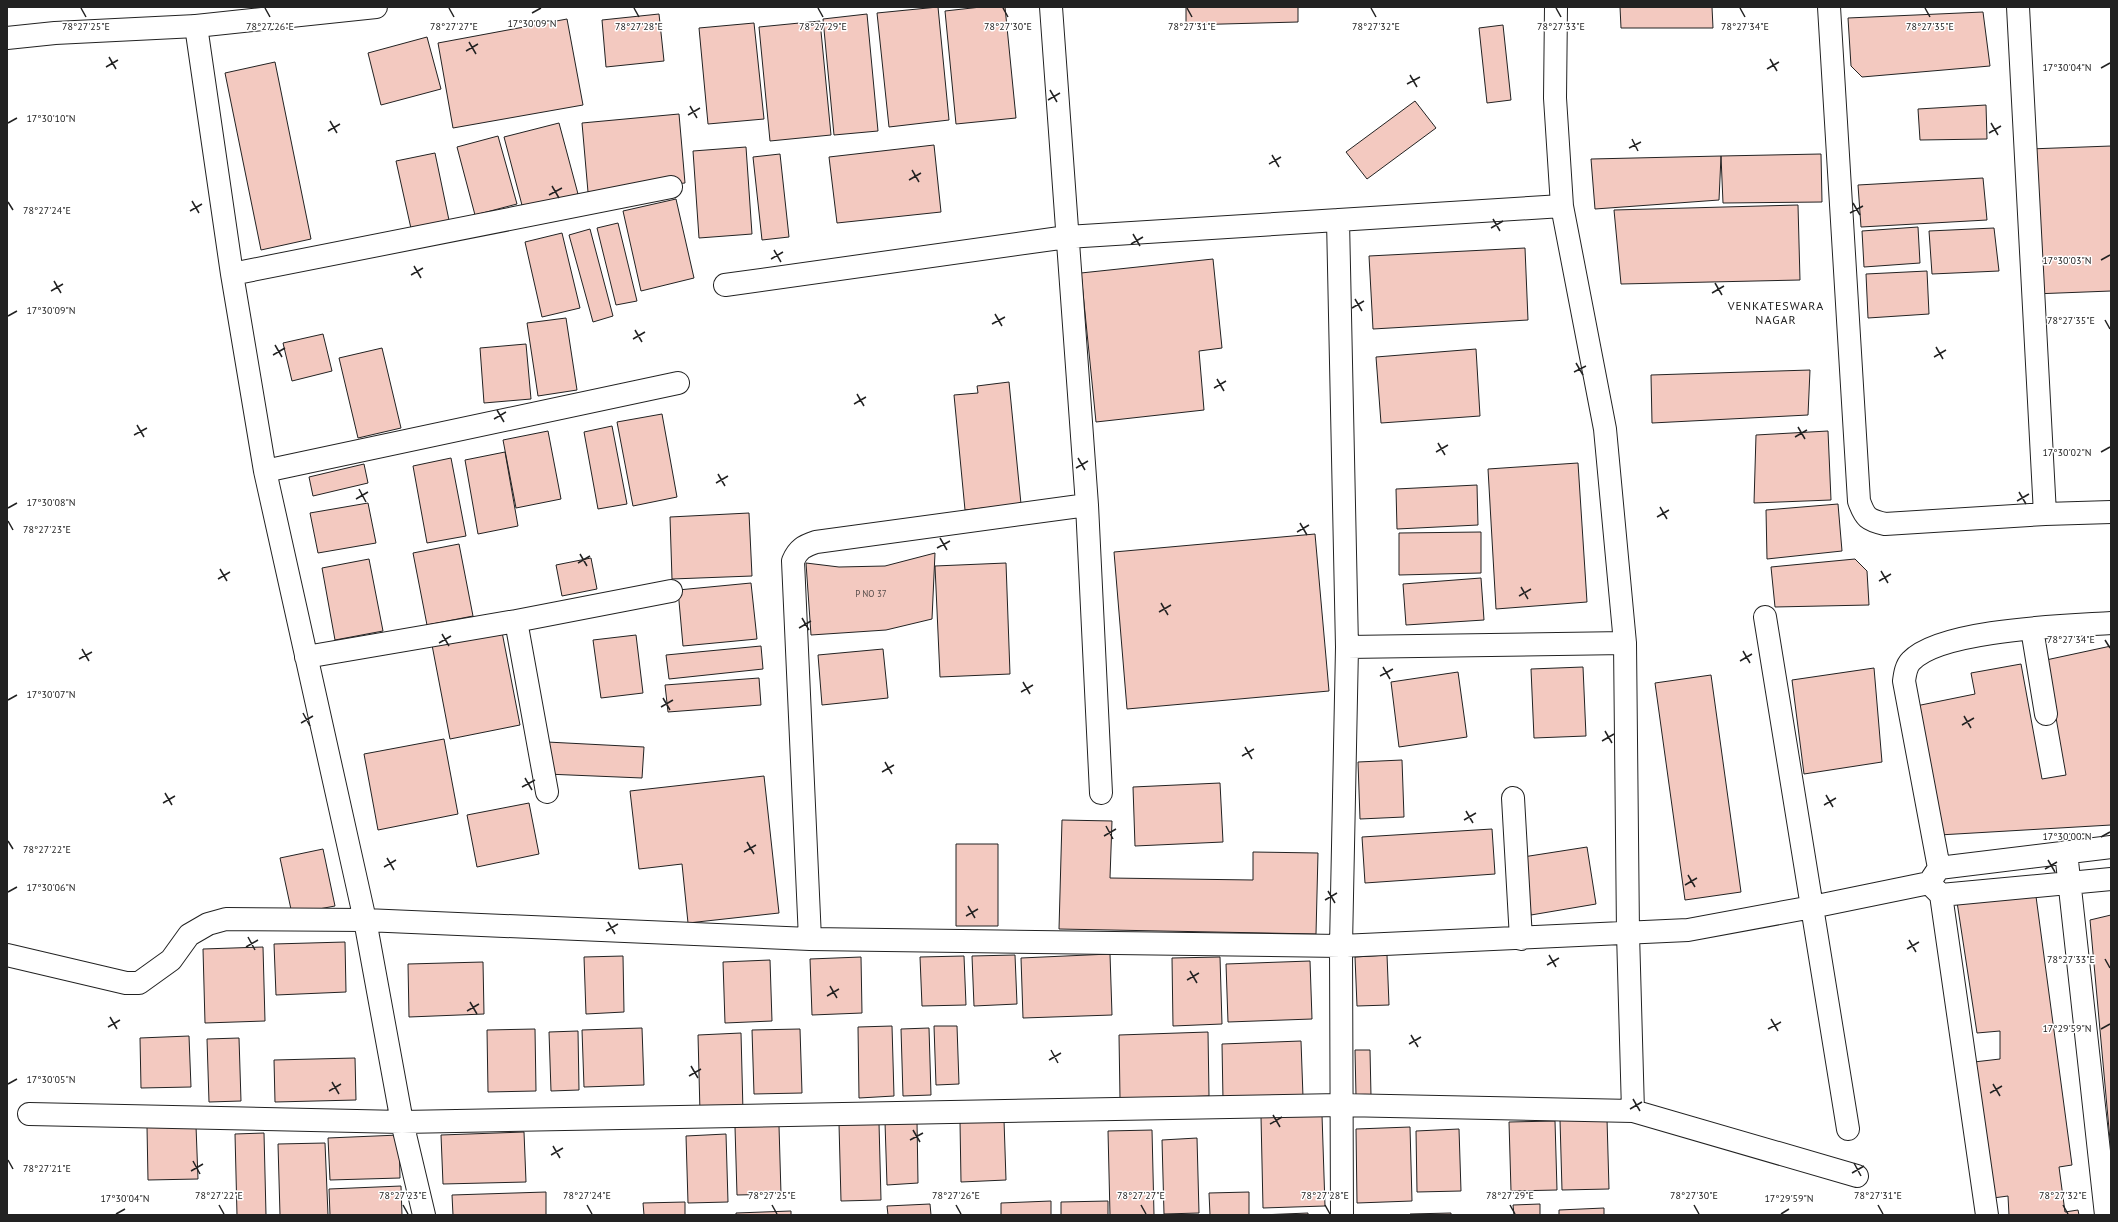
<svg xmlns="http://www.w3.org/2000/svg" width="2118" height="1222" font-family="'PT Sans',sans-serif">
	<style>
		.building { fill: #f3c9c0; stroke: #222 }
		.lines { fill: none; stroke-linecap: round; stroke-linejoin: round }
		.minor-casing { stroke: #222; stroke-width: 24 }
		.major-casing { stroke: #222; stroke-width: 24 }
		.minor { stroke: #fff; stroke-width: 22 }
		.major { stroke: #fff; stroke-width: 22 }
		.ticks { fill: none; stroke: #222; stroke-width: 1.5 }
		.labels { text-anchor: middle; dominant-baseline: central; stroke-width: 3; stroke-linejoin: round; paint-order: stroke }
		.number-label { font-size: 9px; fill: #564c4a }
		.neighbourhood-label { font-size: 12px; letter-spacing: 1px; fill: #222; stroke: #fff }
		.ticks-label { font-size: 10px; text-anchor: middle; fill: #222; stroke: #fff; stroke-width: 3; stroke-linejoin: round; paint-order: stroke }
	</style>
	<rect width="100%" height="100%" fill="#fff"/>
	<!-- building -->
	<path class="building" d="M938,7l11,113 -60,7 -12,-114z
		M981,7h24l11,111 -60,6 -11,-113z
		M1186,7h112v15l-112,3z
		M1620,7h92l1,21h-92z
		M1983,12l7,54 -128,11 -11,-11 -3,-48z
		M659,14l5,47 -58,6 -4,-47z
		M867,14l11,117 -44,4 -11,-116z
		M567,19l16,86 -130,23 -15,-85z
		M820,21l11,114 -61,6 -11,-114z
		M754,23l10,96 -56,5 -9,-96z
		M1503,25l8,75 -24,3 -8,-75z
		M427,37l14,52 -60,16 -13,-52z
		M275,62l36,177 -50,11 -36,-177z
		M1415,101l21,27 -69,51 -21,-27z
		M1986,105l1,34 -67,1 -2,-31z
		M679,114l6,69 -97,9 -6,-69z
		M559,123l19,71 -55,15 -19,-72z
		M498,136l19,68 -42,11 -18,-68z
		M934,145l7,67 -104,11 -8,-66z
		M2111,146v145l-78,3 -4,-145z
		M746,147l6,87 -53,4 -6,-87z
		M435,153l15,72 -38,8 -16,-72z
		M780,154l9,83 -27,3 -9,-83z
		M1821,154l1,48 -99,1 -2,-47z
		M1721,156l-2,44 -124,9 -4,-50z
		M1983,178l4,42 -126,7 -3,-42z
		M676,199l18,79 -53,13 -18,-80z
		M1798,205l2,75 -179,4 -7,-74z
		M618,223l19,78 -21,4 -19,-77z
		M1918,227l2,36 -56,4 -2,-36z
		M1994,228l5,43 -67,3 -3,-43z
		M590,229l23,87 -20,6 -24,-87z
		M562,233l18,75 -38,9 -17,-75z
		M1525,248l3,72 -155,9 -4,-73z
		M1213,259l9,89 -23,3 5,59 -108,12 -15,-149z
		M1927,271l2,43 -61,4 -2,-44z
		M566,318l11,72 -39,6 -11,-73z
		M323,334l9,37 -40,10 -9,-38z
		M526,344l5,55 -47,4 -4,-55z
		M382,348l19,80 -43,10 -19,-80z
		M1476,349l4,67 -99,7 -5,-66z
		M1810,370l-2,45 -156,8 -1,-48z
		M1009,382l12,122 -56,6 -11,-115 24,-2 -1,-7z
		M662,414l15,83 -44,9 -16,-84z
		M612,426l15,78 -29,5 -14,-77z
		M548,431l13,68 -45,9 -13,-68z
		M1828,431l3,69 -77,3 2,-68z
		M505,452l13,74 -40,8 -13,-74z
		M451,458l15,78 -39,7 -14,-77z
		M1578,463l9,139 -91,7 -8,-140z
		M364,464l4,19 -55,13 -4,-19z
		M1477,485l1,40 -81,4 -1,-40z
		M368,503l8,40 -58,10 -8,-40z
		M1838,504l4,47 -75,8 -1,-49z
		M749,513l3,63 -80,3 -2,-62z
		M1481,532v41l-82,2v-42z
		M1315,534l14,157 -202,18 -13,-157z
		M459,544l14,72 -46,9 -14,-72z
		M935,553l-3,66 -46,11 -75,5 -5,-72 33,4 46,-1z
		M591,558l6,31 -35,7 -6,-31z
		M369,559l14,72 -48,9 -13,-72z
		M1855,559l12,12 2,34 -94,2 -4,-40z
		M1006,563l4,111 -70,3 -5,-111z
		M1481,578l3,42 -78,5 -3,-41z
		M751,583l6,56 -74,7 -5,-56z
		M502,632l18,93 -70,14 -18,-94z
		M636,635l7,58 -42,5 -8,-58z
		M761,646l2,23 -94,10 -3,-24z
		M2111,646v179l-172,10 -23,-129 59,-12 -4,-21 50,-9 21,115 24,-4 -20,-115z
		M883,649l5,49 -66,7 -4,-50z
		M1583,667l3,69 -52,2 -3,-69z
		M1874,668l8,94 -78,12 -12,-94z
		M1458,672l9,65 -68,10 -8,-65z
		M1711,675l30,217 -56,8 -30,-217z
		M759,678l2,27 -93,7 -3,-27z
		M444,739l14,75 -80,16 -14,-76z
		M547,742l97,5 -2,31 -96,-4z
		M1402,760l2,57 -44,2 -2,-57z
		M764,776l15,137 -91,10 -6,-59 -43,5 -9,-78z
		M1220,783l3,59 -88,4 -2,-59z
		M529,803l10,51 -62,13 -10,-52z
		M1062,820l50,1 -2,57 143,2v-28l65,1 -2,81 -257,-5z
		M1492,829l3,45 -130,9 -3,-46z
		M956,844h42v82h-42z
		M1587,847l9,57 -65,11 -8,-58z
		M323,849l12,57 -43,8 -12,-56z
		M2035,889l37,276 -13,2 6,45 13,-2 1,5h-70l-1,-19 -15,2 -19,-136 26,-3v-28l-23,2 -20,-131z
		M2111,915v236l-21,-231z
		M345,942l1,50 -70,3 -2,-51z
		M263,947l2,74 -60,2 -2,-74z
		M1110,954l2,61 -89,3 -2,-60z
		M1015,955l2,49 -43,2 -2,-50z
		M1387,955l2,50 -32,1 -2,-49z
		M623,956l1,56 -38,2 -2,-57z
		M964,956l2,49 -44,1 -2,-49z
		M861,957l1,56 -50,2 -2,-56z
		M1220,957l2,67 -49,2 -1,-68z
		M770,960l2,61 -47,2 -2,-61z
		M1310,961l2,58 -84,3 -2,-58z
		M483,962l1,52 -75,3 -1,-53z
		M892,1026l2,70 -35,2 -1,-71z
		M934,1026h23l2,58 -23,1z
		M642,1028l2,57 -60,2 -2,-57z
		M929,1028l2,67 -28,1 -2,-67z
		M535,1029l1,62 -48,1 -1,-62z
		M800,1029l2,64 -48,1 -2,-64z
		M578,1031l1,59 -28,1 -2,-59z
		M1208,1032l1,64 -89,3 -1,-64z
		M741,1033l2,79 -43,1 -2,-78z
		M189,1036l2,51 -50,1 -1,-50z
		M239,1038l2,63 -32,1 -2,-63z
		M1301,1041l2,56 -80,3 -1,-56z
		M1355,1050h15l1,46h-15z
		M355,1058l1,42 -81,2 -1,-42z
		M1322,1115l3,91 -62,2 -2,-91z
		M1607,1119l2,70 -47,1 -2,-70z
		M1004,1120l2,60 -45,2 -1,-60z
		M917,1121l1,62 -31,2 -2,-63z
		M1555,1121l2,69 -46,1 -2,-69z
		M879,1123l2,77 -40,1 -2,-77z
		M196,1126l2,53 -50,1 -1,-53z
		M779,1126l2,68 -44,1 -2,-68z
		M1410,1127l2,74 -55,2 -1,-74z
		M1459,1129l2,62 -44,1 -1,-61z
		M1152,1130l2,85h-44l-2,-84z
		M524,1132l2,50 -83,2 -2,-49z
		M264,1133l2,82h-29l-2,-81z
		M726,1134l2,68 -40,1 -2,-67z
		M399,1135l1,43 -70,2 -2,-42z
		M1197,1138l2,75 -35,1 -2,-74z
		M325,1143l3,72h-48l-2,-71z
		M401,1186l1,29h-72l-1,-26z
		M546,1192v23h-93l-1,-20z
		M1249,1192v23h-39l-1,-22z
		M1051,1201v14h-50v-12z
		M1108,1201v14h-47v-13z
		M685,1202v13h-41l-1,-12z
		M930,1204l1,11h-43l-1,-9z
		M1540,1204v11h-26l-1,-10z
		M1604,1208v7h-45v-5z
		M791,1211v4h-55v-2z
		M1308,1213v2h-48z
		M1451,1213v2h-41v-1z"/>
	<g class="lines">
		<defs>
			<path id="minor" d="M1051,7l36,498 14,288
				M1556,7l-1,91 7,108 43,223 20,214 3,290 5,178
				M1829,7l30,494c6,17 9,19 26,23l160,-10 66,-2
				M2018,7l27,507
				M196,26l36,248 33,197 100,449 37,202 22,93
				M1338,220l9,427 -6,299 1,269
				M232,274l439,-87
				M725,285l342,-48 495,-31
				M265,471l413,-88
				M1765,617l83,512
				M516,621l31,171
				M2032,629l14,85
				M1347,647l278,-4
				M306,657l210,-36 155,-30
				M1513,798l8,141
				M2066,852l40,363
				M1939,868l-35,-187c1,-7 2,-15 7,-20 30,-32 155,-35 200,-38
				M1931,885l10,10 170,-16
				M1941,895l46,320
				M810,939l-17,-378c5,-12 11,-15 23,-19l271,-37
				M7,955l119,28h13l32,-23 18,-25 19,-11 18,-5 139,1 445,19 531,7 347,-16 124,-23 117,-24 10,-15 172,-21
				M29,1114l373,8 938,-17 293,6 224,65"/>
			<path id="major" d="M7,38l48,-5 141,-7 180,-19"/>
		</defs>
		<!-- minor casing -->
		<use href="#minor" class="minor-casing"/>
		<!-- major casing -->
		<use href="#major" class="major-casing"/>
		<!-- minor -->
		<use href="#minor" class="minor"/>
		<!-- major -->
		<use href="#major" class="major"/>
	</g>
	<!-- ticks -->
	<path class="ticks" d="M81,8l5,9M265,8l5,9M449,8l5,9M634,8l5,9M818,8l5,9M1003,8l5,9M1187,8l5,9M1371,8l5,9M1556,8l5,9M1740,8l5,9M1925,8l5,9M532,13l9,-5M469,42l7,12M466,51l12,-7M109,57l7,12M1770,59l7,12M106,67l12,-7M2101,68l9,-5M1767,69l12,-7M1410,75l7,12M1407,84l13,-7M1050,90l7,12M1048,100l12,-7M690,106l7,12M688,115l12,-7M330,121l7,12M8,123l9,-5M1991,123l7,12M328,131l12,-7M1989,133l12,-7M1632,139l6,12M1629,148l12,-6M1272,155l7,12M1269,164l12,-7M912,170l7,12M909,180l12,-7M552,186l7,12M549,195l13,-7M192,201l7,12M8,202l5,8M1853,203l7,12M190,211l12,-7M1850,213l13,-7M1493,219l7,12M1491,228l12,-7M1133,234l7,12M1131,244l12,-7M774,250l7,12M771,259l12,-7M2101,260l9,-5M414,266l7,12M411,275l12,-7M54,281l7,12M1715,283l7,12M51,291l12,-7M1712,293l12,-7M1355,299l7,12M1352,308l12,-7M995,314l7,12M8,316l9,-5M2105,320l5,9M992,324l13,-7M635,330l7,12M633,339l12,-7M275,345l7,12M1936,347l7,12M273,355l12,-7M1934,357l12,-7M1576,363l7,12M1574,372l12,-6M1217,379l7,12M1214,388l12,-7M857,394l7,12M854,404l12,-7M497,410l7,12M494,419l12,-7M137,425l7,12M1798,427l7,12M134,435l13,-7M1795,437l12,-7M1438,443l7,12M1436,452l12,-7M2101,452l9,-5M1078,458l7,12M1076,468l12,-7M718,474l7,12M716,483l12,-7M359,489l7,13M2019,492l7,12M356,499l12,-7M2017,501l12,-7M1660,507l7,12M8,508l9,-5M1657,517l12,-7M8,521l5,9M1300,523l7,12M1297,532l12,-7M940,538l7,12M937,548l13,-7M580,554l7,12M578,563l12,-7M220,569l7,12M1881,571l7,12M218,579l12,-7M1879,581l12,-7M1521,587l7,12M1519,596l12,-7M1161,603l7,12M1159,612l12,-7M802,618l7,12M799,628l12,-7M442,634l7,12M2105,640l5,8M439,643l12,-7M82,649l7,12M1743,651l7,12M79,659l13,-7M1740,661l12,-7M1383,667l7,12M1380,676l13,-7M1023,682l7,12M1021,692l12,-7M663,698l7,12M8,700l9,-5M661,707l12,-7M303,713l7,13M1964,716l7,12M301,723l12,-7M1962,725l12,-7M1605,731l7,12M1602,741l12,-7M1245,747l7,12M1242,756l12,-7M885,762l7,12M882,772l12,-7M525,778l7,12M522,787l13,-7M165,793l7,12M1826,795l7,12M163,803l12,-7M1824,805l12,-7M1466,811l7,12M1464,820l12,-7M1106,826l7,13M1104,836l12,-7M2101,837l9,-5M8,841l5,8M747,842l7,12M744,852l12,-7M387,858l7,12M2048,860l7,12M384,867l12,-7M2045,869l12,-7M1688,875l7,12M1685,885l12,-7M1328,891l7,12M8,892l9,-5M1325,900l12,-7M968,906l7,12M966,916l12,-7M608,922l7,12M606,931l12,-7M248,937l7,13M1909,940l7,12M246,947l12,-7M1907,949l12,-7M1549,955l7,12M2105,959l5,9M1547,965l12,-7M1190,971l7,12M1187,980l12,-7M830,986l7,12M827,996l12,-7M470,1002l7,12M467,1011l12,-7M110,1017l7,12M1771,1019l7,12M108,1027l12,-7M1768,1029l13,-7M2101,1029l9,-5M1411,1035l7,12M1409,1044l12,-7M1051,1050l7,13M1049,1060l12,-7M691,1066l7,12M689,1076l12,-7M332,1082l7,12M8,1084l9,-5M1993,1084l7,12M329,1091l12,-7M1990,1093l12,-7M1633,1099l7,12M1630,1109l12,-7M1273,1115l7,12M1270,1124l12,-7M913,1130l7,12M910,1140l13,-7M553,1146l7,12M551,1155l12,-7M8,1160l5,9M193,1161l7,13M1854,1163l7,13M191,1171l12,-7M1852,1173l12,-7M219,1205l5,9M403,1205l5,9M587,1205l5,9M772,1205l5,9M956,1205l5,9M1141,1205l5,9M1325,1205l5,9M1510,1205l5,9M1694,1205l5,9M1878,1205l5,9M2063,1205l5,9M116,1214l9,-5M1781,1214l8,-5"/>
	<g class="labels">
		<!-- number labels -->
		<g class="number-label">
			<text x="871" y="593">P NO 37</text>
		</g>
		<!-- neighbourhood labels -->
		<g class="neighbourhood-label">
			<text x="1776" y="305">VENKATESWARA<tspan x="1776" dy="14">NAGAR</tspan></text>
		</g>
	</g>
	<g class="ticks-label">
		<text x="532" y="27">17°30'09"N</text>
		<text x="270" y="30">78°27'26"E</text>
		<text x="454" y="30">78°27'27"E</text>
		<text x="639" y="30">78°27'28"E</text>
		<text x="823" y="30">78°27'29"E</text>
		<text x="1192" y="30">78°27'31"E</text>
		<text x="1376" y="30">78°27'32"E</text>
		<text x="1561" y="30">78°27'33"E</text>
		<text x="1745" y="30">78°27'34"E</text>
		<text x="86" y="30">78°27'25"E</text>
		<text x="1008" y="30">78°27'30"E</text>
		<text x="1930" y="30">78°27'35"E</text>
		<text x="2067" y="71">17°30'04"N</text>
		<text x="51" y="122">17°30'10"N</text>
		<text x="47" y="214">78°27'24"E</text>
		<text x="2067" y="264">17°30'03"N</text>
		<text x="51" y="314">17°30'09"N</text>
		<text x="2071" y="324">78°27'35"E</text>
		<text x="2067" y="456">17°30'02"N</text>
		<text x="51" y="506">17°30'08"N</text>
		<text x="47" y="533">78°27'23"E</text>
		<text x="2071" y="643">78°27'34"E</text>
		<text x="51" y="698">17°30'07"N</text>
		<text x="2067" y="840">17°30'00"N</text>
		<text x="47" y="853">78°27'22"E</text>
		<text x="51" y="891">17°30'06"N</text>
		<text x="2071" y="963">78°27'33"E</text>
		<text x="2067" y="1032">17°29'59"N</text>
		<text x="51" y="1083">17°30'05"N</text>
		<text x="47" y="1172">78°27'21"E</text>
		<text x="219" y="1199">78°27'22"E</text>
		<text x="403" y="1199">78°27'23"E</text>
		<text x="587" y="1199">78°27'24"E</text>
		<text x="772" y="1199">78°27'25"E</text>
		<text x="956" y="1199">78°27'26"E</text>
		<text x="1141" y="1199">78°27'27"E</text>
		<text x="1325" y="1199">78°27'28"E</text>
		<text x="1510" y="1199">78°27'29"E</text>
		<text x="1694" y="1199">78°27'30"E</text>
		<text x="1878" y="1199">78°27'31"E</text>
		<text x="2063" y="1199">78°27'32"E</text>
		<text x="125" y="1202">17°30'04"N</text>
		<text x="1789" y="1202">17°29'59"N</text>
	</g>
	<!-- border -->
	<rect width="2118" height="1222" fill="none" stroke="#222222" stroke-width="16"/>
</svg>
